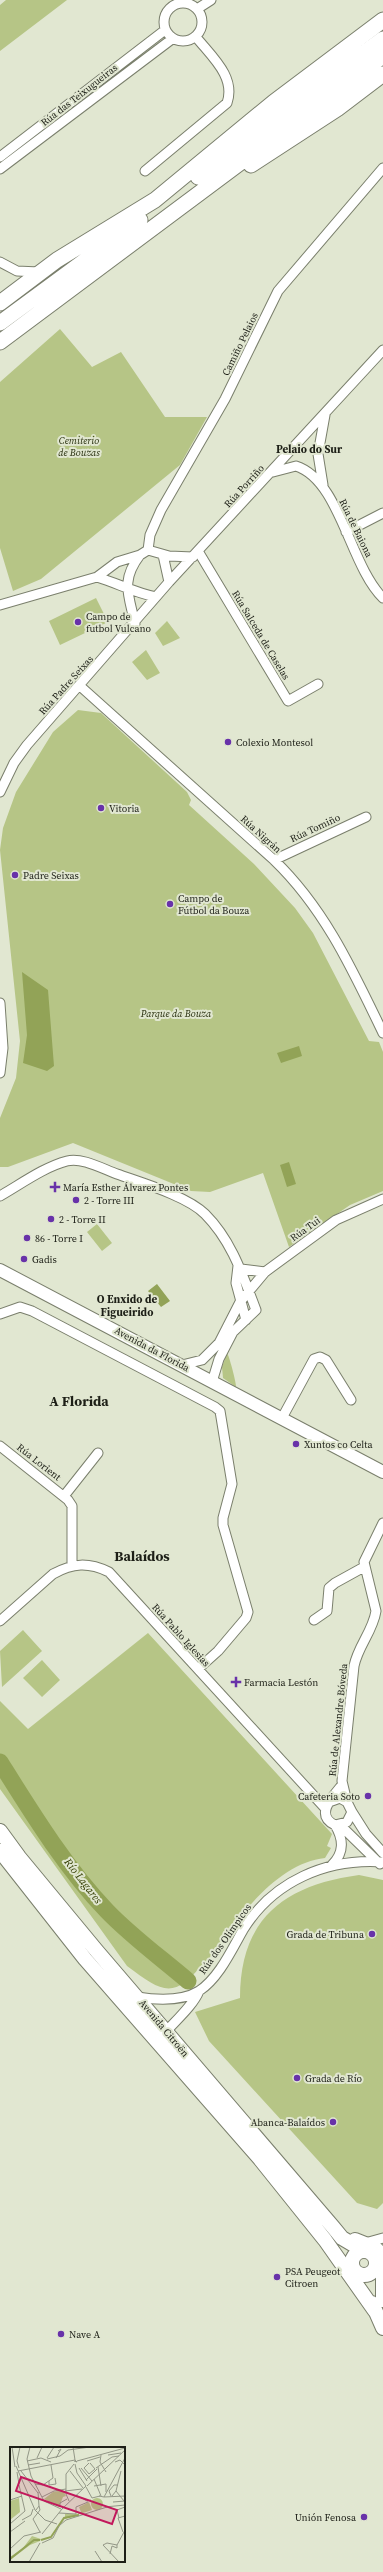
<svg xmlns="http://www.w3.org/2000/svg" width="383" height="2572" font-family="'Source Serif 4',serif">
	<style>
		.green { fill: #b6c586 }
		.water { fill: #92a357 }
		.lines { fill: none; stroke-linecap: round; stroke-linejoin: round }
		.river { stroke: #92a357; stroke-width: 17 }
		.minor-casing { stroke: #7a7f6c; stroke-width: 11 }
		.secondary-casing { stroke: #7a7f6c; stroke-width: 14 }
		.primary-casing { stroke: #7a7f6c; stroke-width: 16 }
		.trunk-casing { stroke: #7a7f6c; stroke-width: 17 }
		.minor { stroke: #fff; stroke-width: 9 }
		.secondary { stroke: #fff; stroke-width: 12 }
		.primary { stroke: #fff; stroke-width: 14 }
		.trunk { stroke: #fff; stroke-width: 15 }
		.poi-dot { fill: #6832a9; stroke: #e1e7d1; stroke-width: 1.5 }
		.labels { text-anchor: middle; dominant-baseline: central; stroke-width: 4; stroke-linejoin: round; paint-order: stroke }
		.street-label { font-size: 10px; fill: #1d1f17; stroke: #e1e7d1 }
		.park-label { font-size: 10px; font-style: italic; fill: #29300f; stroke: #e1e7d1 }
		.poi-label { font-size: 10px; fill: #1d1f17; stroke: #e1e7d1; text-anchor: start }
		.neighbourhood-label { font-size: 11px; font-weight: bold; fill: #1d1f17; stroke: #e1e7d1 }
		.water-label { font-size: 11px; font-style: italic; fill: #323c00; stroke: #e1e7d1 }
		.district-label { font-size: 14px; font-weight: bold; fill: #1d1f17; stroke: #e1e7d1 }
		.inset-river { fill: none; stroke: #92a357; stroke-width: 2 }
		.inset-road { fill: none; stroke: #939787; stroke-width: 1 }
		.view { fill: #c2185b; fill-opacity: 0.15; stroke: #c2185b; stroke-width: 2 }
		.inset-edge { fill: none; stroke: #1d1f17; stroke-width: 2 }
	</style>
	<rect width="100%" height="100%" fill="#e1e7d1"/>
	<!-- green -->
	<path class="green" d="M6,0h61l-67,51v-46z
		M60,329l32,38 29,-15 44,65h42l-27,48 -139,114 -28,12 -13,-43v-166z
		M96,598l12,24 -48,23 -11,-24z
		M167,621l13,17 -17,8 -8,-13z
		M146,650l14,23 -13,7 -15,-18z
		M78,710l23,3 86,79 4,8 -2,5 65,59 41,44 18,25 56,108 10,1 4,10v139l-33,14 -61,42 -26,-74 -53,19 -19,-1 -118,-48 -65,24h-8v-49l16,-40 4,-37 -20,-191 3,-22 13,-36 37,-60z
		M97,1224l15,19 -10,8 -15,-19z
		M227,1353c2,2 10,32 9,34l-13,-9 -1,-11z
		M23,1630l19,21 -40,36 -2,-36z
		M148,1633l184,201 -5,12 4,2 -6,10c-50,5 -93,67 -119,105l-2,-1c-30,39 -42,30 -77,4l-127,-177v-88l28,28z
		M42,1660l18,20 -18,17 -19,-19z
		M359,1875l24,5v323l-6,6 -20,-6 -148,-162 -14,-29 45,-14c0,-80 45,-113 119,-123z"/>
	<!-- water -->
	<path class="water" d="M22,972l26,18 6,76 -7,5 -24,-8 4,-28z
		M299,1046l3,10 -21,7 -4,-10z
		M289,1162l7,22 -9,3 -7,-22z
		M157,1284l13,17 -9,6 -13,-16z"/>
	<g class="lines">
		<!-- river -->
		<path class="river" d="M0,1762c32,51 65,105 107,149 24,25 54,47 81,70"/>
		<defs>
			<path id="minor" d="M164 22a19 19 0 1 1 38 0a19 19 0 1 1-38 0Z
				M197,9l14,-9
				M0,157l165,-127
				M0,169l172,-130
				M145,171l82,-68c9,-26 -15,-46 -31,-66
				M0,262l17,9 22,1
				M273,472l23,-6c44,14 54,100 87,132
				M323,485l-5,-31 7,-39
				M346,532l37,-19
				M148,550l2,-15 11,-25 64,-111 53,-108 105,-123
				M198,551l90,150 30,-17
				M163,555l6,27
				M97,577c20,6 38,16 59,20
				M0,605l97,-28 20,-15 23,-7 8,-5 21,6 24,1
				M135,624c-6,-29 -15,-43 5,-69
				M80,686l194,174c51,49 79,111 109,173
				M0,792l14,-29 13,-18 142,-163 214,-232
				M274,860l92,-43
				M0,1003l3,45 -3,25
				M0,1196c21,-12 44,-29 67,-35 15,-4 36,8 50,13 25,9 70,22 88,40 27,27 38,62 51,96l-23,22 -14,27 -7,23
				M238,1266l-2,17 10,37
				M241,1269l24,3
				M0,1314l20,-7 12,4 183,96 5,4 12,73 -9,34v7l25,87 -2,6 -28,33 -20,18
				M182,1365l20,-5 17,-17 21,-41 25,-30 71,-52 47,-21
				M282,1418l32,-59 6,-2 6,3 25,40
				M0,1446l68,54 4,6v59
				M64,1496l34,-43
				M314,1620l13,-9 2,-23 6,-5 29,-16
				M0,1621l53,-47c20,-11 35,-12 56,-2l216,236
				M329,1802l11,-4 7,4 5,10 -5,10 -12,3c-21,-10 -2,-29 7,-40
				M347,1802l-5,-21 12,-115c4,-20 19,-35 22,-55l-12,-49 19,-39
				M352,1812l14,22 17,19
				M340,1825l40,39
				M332,1865c12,-12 12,-25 3,-40
				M137,1997c19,3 44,5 62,-6 20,-13 33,-42 44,-61 30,-49 84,-72 140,-68
				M163,2035c11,-13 30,-29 36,-44
				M365,2243l18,-5"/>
			<path id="secondary" d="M0,1270l383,202"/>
			<path id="primary" d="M0,1831l19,26 77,93 237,277 9,11 22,13
				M0,1851l85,108 175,200 65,81 50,71
				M355,2240l20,8 8,8v44
				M352 2263a12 12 0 1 1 24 0a12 12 0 1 1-24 0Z
				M372,2303l11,25"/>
			<path id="trunk" d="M251,165l86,-56 46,-35
				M198,177l185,-138
				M0,303l57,-43 98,-60 119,-98 109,-82
				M0,323l140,-103
				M0,342l383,-286"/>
		</defs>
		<!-- minor casing -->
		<use href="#minor" class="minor-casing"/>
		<!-- secondary casing -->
		<use href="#secondary" class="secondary-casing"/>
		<!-- primary casing -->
		<use href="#primary" class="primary-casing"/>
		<!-- trunk casing -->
		<use href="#trunk" class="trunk-casing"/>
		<!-- minor -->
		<use href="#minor" class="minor"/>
		<!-- secondary -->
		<use href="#secondary" class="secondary"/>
		<!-- primary -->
		<use href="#primary" class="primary"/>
		<!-- trunk -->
		<use href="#trunk" class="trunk"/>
	</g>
	<!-- markers -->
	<g class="poi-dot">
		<circle cx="78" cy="622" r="4"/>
		<circle cx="228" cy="742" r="4"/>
		<circle cx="101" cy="808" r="4"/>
		<circle cx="15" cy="875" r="4"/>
		<circle cx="170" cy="904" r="4"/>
		<path d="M53 1181h4v4h4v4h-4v4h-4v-4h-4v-4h4z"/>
		<circle cx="76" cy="1200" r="4"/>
		<circle cx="51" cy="1219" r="4"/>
		<circle cx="27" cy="1238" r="4"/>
		<circle cx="24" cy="1259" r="4"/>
		<circle cx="296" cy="1444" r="4"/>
		<path d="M234 1676h4v4h4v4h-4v4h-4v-4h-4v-4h4z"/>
		<circle cx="368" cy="1796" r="4"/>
		<circle cx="372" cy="1934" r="4"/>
		<circle cx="297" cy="2078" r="4"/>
		<circle cx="333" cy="2122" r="4"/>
		<circle cx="277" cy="2277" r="4"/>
		<circle cx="61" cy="2334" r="4"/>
		<circle cx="364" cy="2517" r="4"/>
	</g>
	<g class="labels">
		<!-- street labels -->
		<g class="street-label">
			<text transform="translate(79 95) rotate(-38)">Rúa das Teixugueiras</text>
			<text transform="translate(240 344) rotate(-64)">Camiño Pelaios</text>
			<text transform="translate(244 486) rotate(-48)">Rúa Porriño</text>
			<text transform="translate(356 528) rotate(64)">Rúa de Baiona</text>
			<text transform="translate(261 635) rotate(59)">Rúa Salceda de Caselas</text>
			<text transform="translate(66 685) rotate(-48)">Rúa Padre Seixas</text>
			<text transform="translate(315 828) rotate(-25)">Rúa Tomiño</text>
			<text transform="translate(261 834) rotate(42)">Rúa Nigrán</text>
			<text transform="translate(305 1229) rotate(-36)">Rúa Tui</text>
			<text transform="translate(152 1349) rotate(28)">Avenida da Florida</text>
			<text transform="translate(39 1462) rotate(38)">Rúa Lorient</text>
			<text transform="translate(181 1635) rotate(48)">Rúa Pablo Iglesias</text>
			<text transform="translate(338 1720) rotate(-84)">Rúa de Alexandre Bóveda</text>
			<text transform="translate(225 1939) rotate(-55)">Rúa dos Olímpicos</text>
			<text transform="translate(164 2028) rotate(50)">Avenida Citroën</text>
		</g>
		<!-- park labels -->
		<g class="park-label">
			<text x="79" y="440">Cemiterio<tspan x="79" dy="12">de Bouzas</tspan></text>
			<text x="176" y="1013">Parque da Bouza</text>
		</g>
		<!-- poi labels -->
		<g class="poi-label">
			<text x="86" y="616">Campo de<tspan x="86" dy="12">futbol Vulcano</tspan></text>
			<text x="236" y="742">Colexio Montesol</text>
			<text x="109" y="808">Vitoria</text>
			<text x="23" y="875">Padre Seixas</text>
			<text x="178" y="898">Campo de<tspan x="178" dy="12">Fútbol da Bouza</tspan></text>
			<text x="63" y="1187">María Esther Álvarez Pontes</text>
			<text x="84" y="1200">2 - Torre III</text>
			<text x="59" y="1219">2 - Torre II</text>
			<text x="35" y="1238">86 - Torre I</text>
			<text x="32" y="1259">Gadis</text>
			<text x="304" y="1444">Xuntos co Celta</text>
			<text x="244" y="1682">Farmacia Lestón</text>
			<text x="360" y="1796" text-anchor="end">Cafeteria Soto</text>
			<text x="364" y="1934" text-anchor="end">Grada de Tribuna</text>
			<text x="305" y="2078">Grada de Río</text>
			<text x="325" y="2122" text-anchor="end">Abanca-Balaídos</text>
			<text x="285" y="2271">PSA Peugeot<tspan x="285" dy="12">Citroen</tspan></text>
			<text x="69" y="2334">Nave A</text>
			<text x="356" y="2517" text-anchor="end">Unión Fenosa</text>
		</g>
		<!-- neighbourhood labels -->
		<g class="neighbourhood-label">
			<text x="309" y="449">Pelaio do Sur</text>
			<text x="127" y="1299">O Enxido de<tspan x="127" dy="13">Figueirido</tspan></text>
		</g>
		<!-- water labels -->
		<g class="water-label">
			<text transform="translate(83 1881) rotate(52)">Río Lagares</text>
		</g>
		<!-- district labels -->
		<g class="district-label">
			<text x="79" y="1401">A Florida</text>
			<text x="142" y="1556">Balaídos</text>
		</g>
	</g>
	<!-- overview -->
	<g transform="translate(10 2447)">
		<rect width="115" height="115" fill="#e1e7d1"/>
		<path d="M53,43l3,6 -3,1 -4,10 -15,-8 9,-7zM9,51l1,14 -10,8v-19zM81 57a6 6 0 1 1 12 0a6 6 0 1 1-12 0ZM79,55l3,8 -27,9v-5h13l1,-3v2l2,-1 -2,-5zM22,89l9,3 -1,2 -10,4 -20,15v-3l13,-9z" fill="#b6c586"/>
		<path class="inset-river" d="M31,93l10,-3 13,-19 15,-3M0,112l24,-19h6"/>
		<path class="inset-road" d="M2,0l3,20M20,0l-3,12 4,17 13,25 17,8M63,0l2,13M91,8l-1,7 6,10M98,8l13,-2M27,11l5,-11M37,11l7,-11M46,11l5,-9 -3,2M37,12l13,-3 8,-6 22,-3M17,14l14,-3 10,4M67,14l48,-13M77,14l13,-4M105,15l5,-2 5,5M79,16l-5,5 5,6 6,-5 -5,-6M65,17l2,9 9,13M18,18l12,-2M41,18l2,13M6,19l19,44 10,10 12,4M88,20l3,19M9,21l-2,-7 3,-14M69,21l8,13M71,21l11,13M86,21l16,-11 7,-1M8,24l57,-11 2,2 -3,-1M11,24l17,22M60,24l13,17M7,25l2,12M84,32l7,17M76,33l11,-11M39,34v4l7,-1 -1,-6M25,37l8,1 10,-7M77,39l38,-36M84,39l12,-2v8M76,40l6,11 8,-2M55,44l17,-2M106,44l8,10M66,48l11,6 4,-1M89,49l5,1 21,-39M101,49l-2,-5 5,-6h4M102,49l4,-5 5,-20M32,50l12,-6 12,-2M94,50l21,-1M0,53l12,-4M59,54l-3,-7v-20l8,-10M103,55l12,-1M29,59l1,4 -7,9 7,13M50,60v-4l7,-4M95,60l20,-2M26,63l3,-4 -1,-14M49,66l17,1v-7l12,-5M109,71l-2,-8 8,-3M12,73l9,-5 2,-6M0,77l15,-13 -6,-26M50,78l6,-5 41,-13M0,85l15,-11M113,85l-5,-14 7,-2M32,87l20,-25 24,-23M32,96l11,-5 6,-12M0,102l14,-13 17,-4M85,104l7,11M100,107l2,-8 5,2v-3M19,115l11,-19M109,115l-16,-17 4,-2 10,2 7,-13"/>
		<path class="view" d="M11,30l96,33 -5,14 -96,-33z"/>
		<rect width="115" height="115" class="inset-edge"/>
	</g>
</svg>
